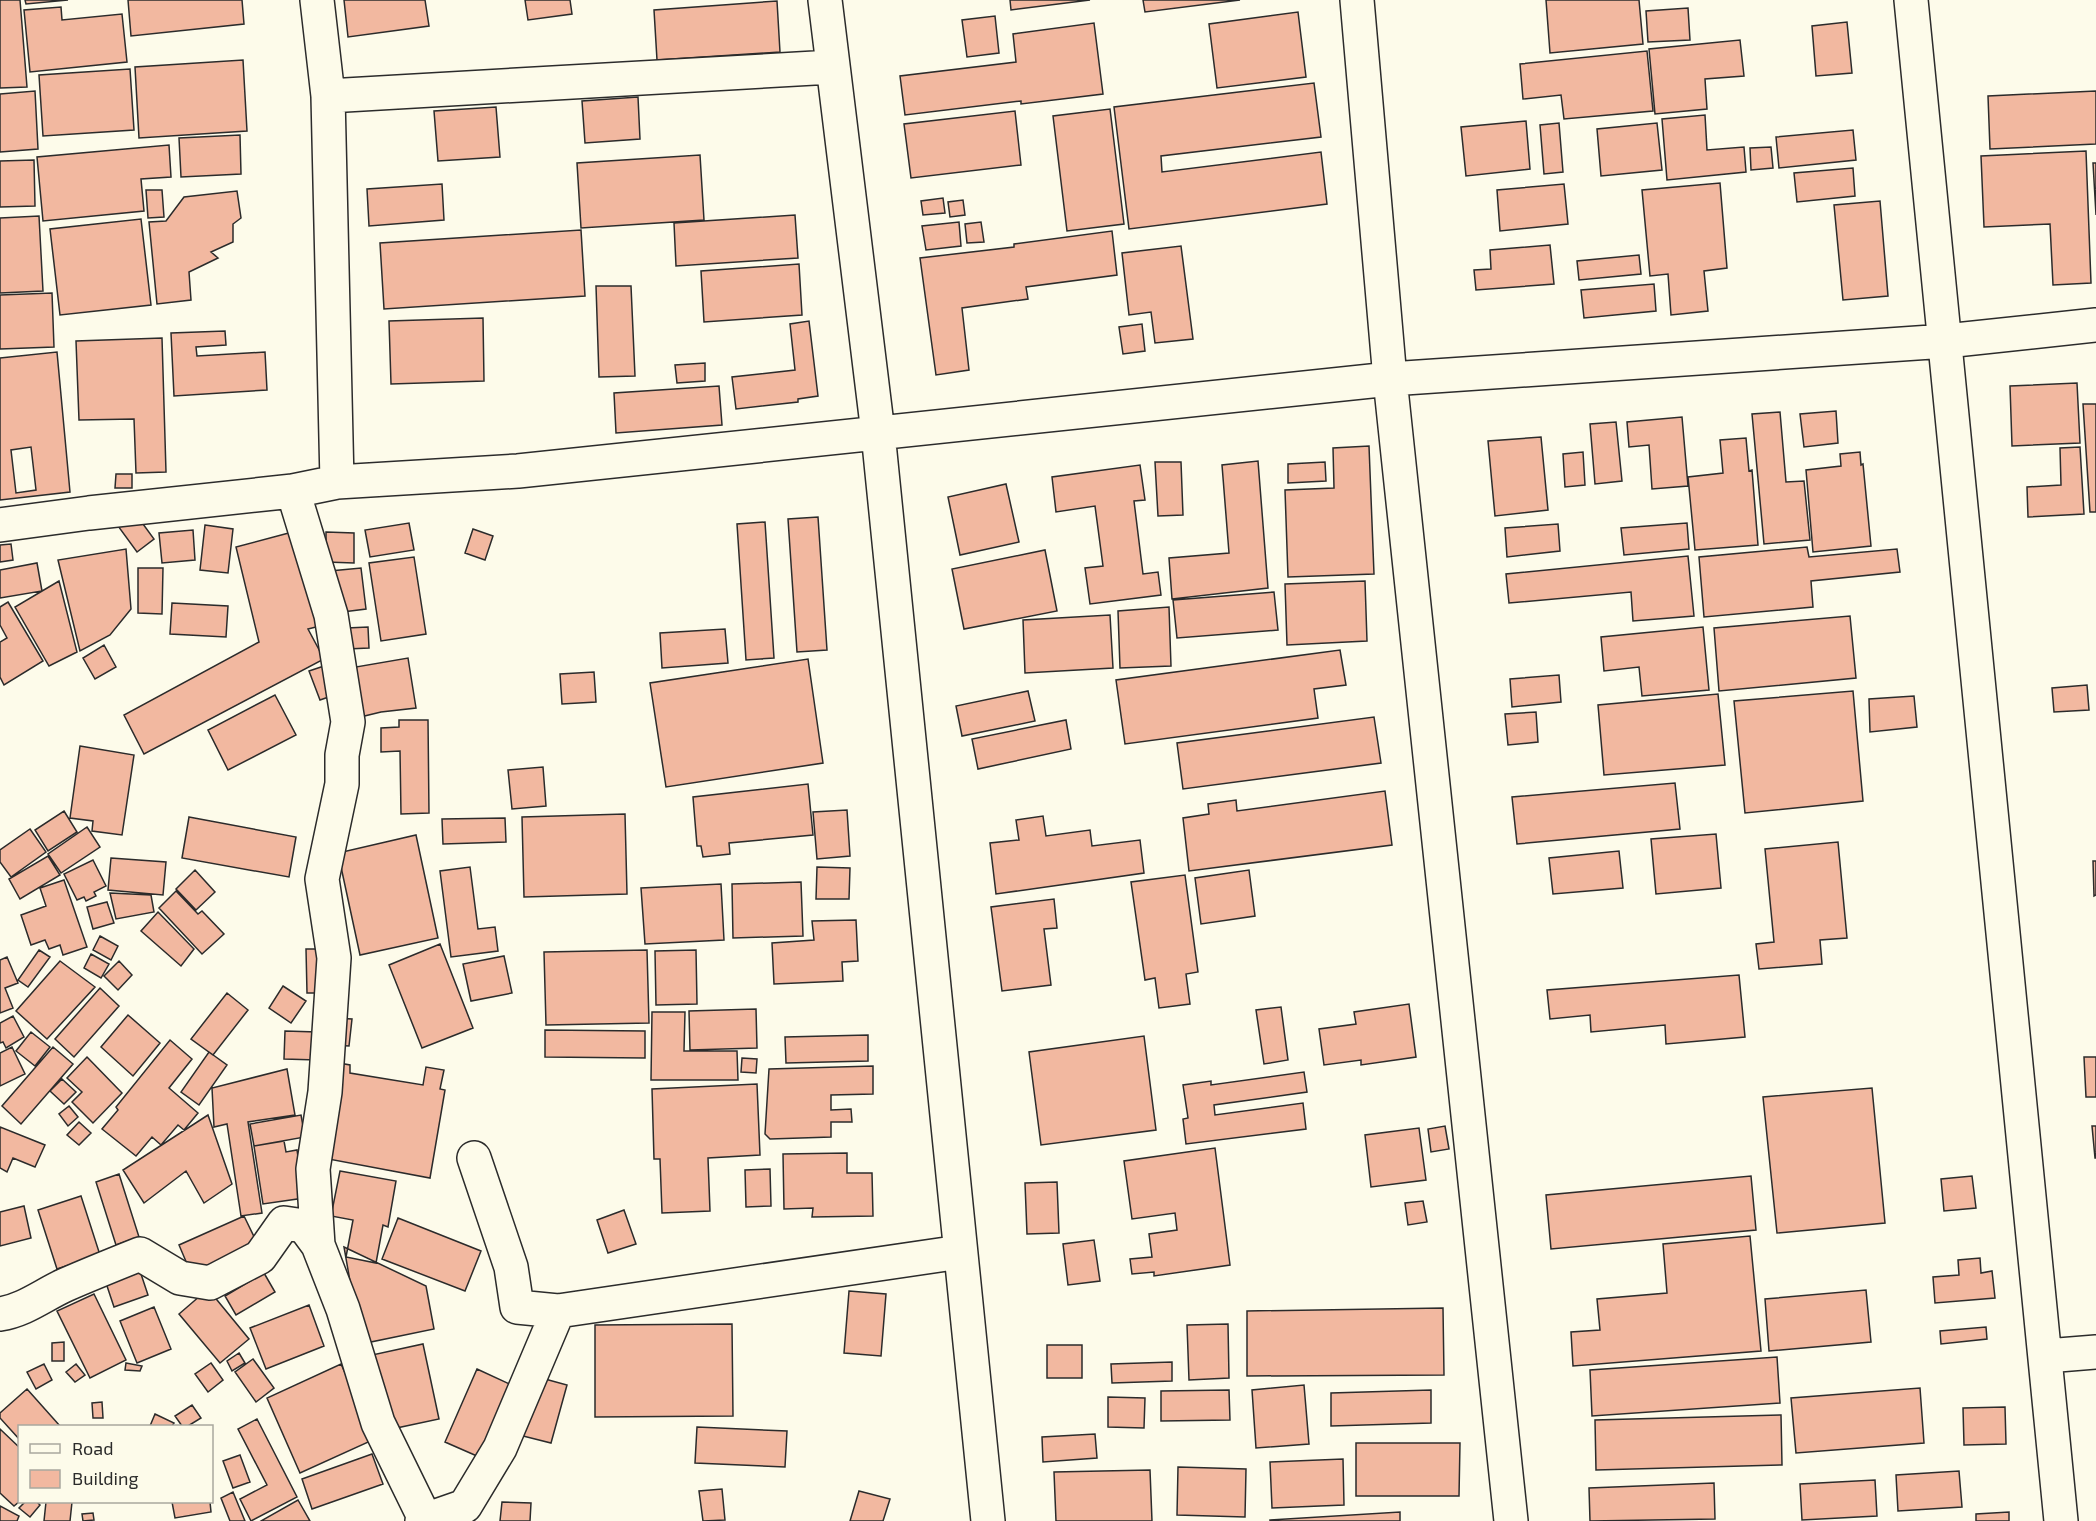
<svg xmlns="http://www.w3.org/2000/svg" width="2096" height="1521" font-family="'Exo 2',sans-serif">
	<style>
		.building { fill: #f2b8a0; stroke: #2b2b2b; stroke-width: 1.5; fill-rule: evenodd }
		.lines { fill: none; stroke-linecap: round; stroke-linejoin: round }
		.street-casing { stroke: #2b2b2b; stroke-width: 36 }
		.street { stroke: #fdfbea; stroke-width: 33 }
	</style>
	<rect width="100%" height="100%" fill="#fdfbea"/>
	<!-- building -->
	<path class="building" d="M0,0h20l7,87 -27,1z
		M25,0h43l-42,4z
		M128,0h114l2,24 -113,12z
		M344,0h81l4,26 -81,11z
		M525,0h45l2,14 -44,6z
		M1010,0h80l-79,10z
		M1143,0h97l-95,12z
		M1546,0h93l4,44 -93,9z
		M777,1l3,51 -123,8 -3,-50z
		M61,7l1,13 60,-6 5,48 -97,10 -6,-62z
		M1688,8l2,32 -42,2 -2,-31z
		M1298,12l8,65 -89,11 -8,-64z
		M995,16l4,37 -32,4 -5,-37z
		M1847,22l5,51 -36,3 -4,-50z
		M1094,23l9,71 -82,10v-3l-116,14 -5,-39 116,-14 -3,-28z
		M1740,40l4,36 -39,3 2,30 -52,5 -6,-65z
		M1647,51l6,60 -89,8 -3,-24 -38,4 -3,-35z
		M243,60l4,71 -108,7 -4,-71z
		M130,69l4,61 -91,6 -4,-61z
		M1314,83l7,54 -160,19 1,16 159,-20 6,52 -198,25 -15,-122z
		M35,91l3,58 -38,3v-58z
		M2096,91v53l-106,5 -2,-53z
		M638,97l2,42 -55,4 -3,-42z
		M496,107l4,50 -62,4 -4,-50z
		M1110,109l14,115 -57,7 -14,-115z
		M1015,111l6,54 -110,13 -7,-54z
		M1705,115l2,35 37,-3 2,25 -79,8 -5,-61z
		M1526,121l4,48 -64,7 -5,-49z
		M1559,123l4,49 -19,2 -4,-49z
		M1657,123l5,47 -61,6 -4,-47z
		M1853,130l3,30 -77,8 -3,-31z
		M240,135l1,39 -60,3 -2,-39z
		M169,145l2,32 -30,2 3,32 -101,10 -6,-64z
		M1771,147l2,21 -22,2 -1,-22z
		M2086,151l5,132 -38,2 -3,-61 -66,3 -3,-71z
		M700,155l4,65 -123,8 -4,-65z
		M34,160l1,46 -35,1v-46z
		M2093,163h3v52z
		M1853,168l2,28 -58,6 -3,-29z
		M1720,183l7,85 -23,3 4,40 -37,4 -3,-41 -18,2 -8,-86z
		M442,184l2,36 -75,6 -2,-37z
		M1564,184l4,40 -68,7 -3,-41z
		M146,190h16l2,27 -16,1z
		M237,191l4,27 -8,6v18l-22,10 7,6 -29,14 2,28 -34,4 -8,-82 17,-1 18,-24z
		M943,198l2,15 -22,2 -2,-14z
		M963,200l2,15 -15,2 -2,-15z
		M1880,201l8,95 -45,4 -9,-95z
		M795,215l3,43 -122,8 -2,-43z
		M39,216l4,75 -43,2v-75z
		M141,219l10,86 -91,10 -10,-86z
		M959,222l2,24 -35,4 -4,-24z
		M981,222l3,20 -17,1 -2,-19z
		M581,230l4,66 -201,13 -4,-66z
		M1112,231l5,44 -91,12 2,12 -66,9 7,62 -33,5 -16,-117 94,-11v-3z
		M1550,245l4,39 -78,6 -2,-20 17,-1 -1,-19z
		M1181,246l12,93 -38,4 -4,-31 -22,3 -7,-62z
		M1639,255l2,19 -62,6 -2,-19z
		M799,264l3,51 -98,7 -3,-51z
		M1654,284l2,27 -72,7 -3,-28z
		M596,286h35l4,90 -36,1z
		M52,293l2,54 -54,2v-54z
		M483,318l1,63 -93,3 -2,-63z
		M809,321l9,75 -20,3v3l-62,7 -4,-32 63,-7 -5,-46z
		M1142,324l3,27 -22,3 -4,-27z
		M225,331l1,14 -30,2 1,9 68,-4 2,38 -93,6 -3,-63z
		M162,338l4,134 -30,1 -2,-54 -55,1 -3,-79z
		M57,352l13,140 -70,8v-142zM31,447l5,43 -20,3 -5,-43z
		M705,363v18l-28,2 -2,-18z
		M2077,383l3,60 -68,3 -2,-60z
		M719,386l3,39 -106,8 -2,-40z
		M2083,404h13v108h-6z
		M1836,411l2,32 -34,4 -4,-33z
		M1780,412l6,70 18,-1 6,59 -46,4 -12,-130z
		M1682,417l6,69 -36,3 -3,-44 -20,2 -2,-25z
		M1616,422l6,59 -27,3 -5,-60z
		M1541,437l7,73 -53,6 -7,-75z
		M1746,438l3,33 3,-1 6,75 -63,5 -7,-73 35,-4 -3,-33z
		M1369,446l5,128 -86,3 -3,-87 49,-2 -1,-40z
		M2080,447l4,67 -56,3 -1,-30 34,-2 -1,-37z
		M1583,452l2,33 -20,2 -2,-33z
		M1860,452l1,13 2,-1 8,82 -58,6 -7,-82 35,-4 -1,-12z
		M1258,461l10,127 -96,11 -3,-41 60,-5 -7,-88z
		M1155,462h26l2,53 -25,1z
		M1325,462l1,19 -38,2v-19z
		M1140,465l5,35 -11,1 9,73 15,-2 3,23 -71,9 -5,-36 18,-2 -8,-60 -39,6 -4,-35z
		M116,474h16v14h-17z
		M1006,484l13,58 -59,13 -12,-58z
		M135,513l19,26 -17,13 -19,-26z
		M818,517l9,133 -30,2 -9,-133z
		M765,522l9,136 -28,2 -9,-136z
		M409,523l5,27 -44,7 -5,-27z
		M1687,523l2,26 -65,6 -3,-27z
		M1558,524l2,27 -53,6 -2,-29z
		M205,525l28,4 -5,44 -28,-3z
		M473,529l20,7 -8,24 -20,-7z
		M193,530l2,30 -33,3 -3,-30z
		M300,530l24,95 -16,4 16,30 -180,95 -20,-39 135,-73 -23,-95z
		M326,532l28,1v30l-28,-1z
		M11,544l2,16 -13,2v-17z
		M1807,547l2,10 88,-8 3,23 -89,9 2,26 -109,10 -5,-60z
		M126,549l5,60 -21,26 -30,16 -22,-91z
		M1045,550l12,61 -93,18 -12,-60z
		M1688,556l6,60 -61,5 -2,-29 -122,11 -3,-29z
		M414,557l12,77 -45,7 -12,-78z
		M37,563l5,28 -42,7v-28z
		M138,568h25l-1,46 -24,-1z
		M361,568l5,41 -31,4 -5,-42z
		M59,581l18,71 -28,14 -34,-59z
		M1365,581l2,60 -80,4 -2,-61z
		M1274,592l4,38 -101,8 -4,-38z
		M8,602l35,59 -39,24 -4,-8v-35l7,-4 -7,-13v-18z
		M172,603l56,3 -2,31 -56,-3z
		M1169,607l2,59 -51,2 -2,-57z
		M1110,615l3,53 -88,5 -2,-53z
		M1850,616l6,62 -137,13 -5,-63z
		M368,627l1,21 -22,1v-21z
		M1703,627l6,63 -67,6 -3,-29 -35,4 -3,-34z
		M725,629l3,34 -66,5 -2,-35z
		M104,645l12,22 -21,12 -12,-21z
		M1340,650l6,35 -32,4 4,29 -193,26 -9,-64z
		M408,658l8,50 -35,4 -29,7 -8,-50z
		M808,659l15,104 -157,24 -16,-104z
		M330,664l10,29 -20,7 -11,-29z
		M594,672l2,30 -34,2 -2,-30z
		M1559,675l2,27 -49,5 -2,-28z
		M2087,685l2,25 -35,2 -2,-24z
		M1028,691l7,30 -73,15 -6,-30z
		M1853,691l10,110 -118,12 -11,-112z
		M1718,694l7,71 -121,10 -6,-70z
		M275,695l21,40 -68,35 -20,-40z
		M1914,696l3,31 -47,5 -1,-33z
		M1536,712l2,30 -30,3 -3,-31z
		M1374,717l7,46 -198,26 -6,-46z
		M399,720h29l1,93 -28,1 -1,-63 -19,1v-24l18,-1z
		M1066,720l5,29 -93,20 -6,-30z
		M80,746l54,9 -12,80 -30,-4 1,-10 -23,-3z
		M543,767l3,39 -34,3 -4,-39z
		M1675,783l5,46 -163,15 -5,-47z
		M808,784l5,51 -84,8 1,11 -27,3 -2,-11h-4l-4,-49z
		M1385,791l7,54 -203,26 -6,-53 26,-4 -1,-10 28,-4 1,11z
		M847,810l3,46 -33,3 -4,-47z
		M64,811l13,21 -29,19 -13,-21z
		M625,814l2,80 -103,3 -2,-80z
		M1043,816l3,20 44,-6 2,16 48,-6 4,33 -148,21 -6,-51 29,-3 -3,-20z
		M189,817l107,20 -7,40 -107,-19z
		M505,818l1,24 -63,2 -1,-25z
		M87,827l13,20 -39,26 -13,-19z
		M30,829l16,23 -35,25 -11,-15v-12z
		M1716,834l5,54 -65,6 -5,-55z
		M416,835l22,103 -78,17 -22,-102z
		M1838,842l9,96 -27,2 2,24 -63,5 -3,-25 18,-2 -9,-93z
		M1619,851l4,37 -70,6 -4,-36z
		M48,856l12,19 -40,24 -11,-20z
		M111,858l55,4 -3,33 -55,-5z
		M93,860l13,26 -12,6 2,4 -10,5 -2,-4 -7,3 -13,-26z
		M2093,861h3v34l-2,1z
		M470,867l8,62 17,-2 3,24 -47,6 -11,-86z
		M817,867l33,1 -1,31h-33z
		M195,870l20,22 -19,18 -20,-21z
		M1249,870l6,46 -54,8 -6,-46z
		M1185,875l13,97 -12,2 4,30 -31,4 -4,-30 -10,2 -14,-98z
		M64,880l23,67 -24,8 -3,-10 -11,4 -4,-9 -14,5 -10,-30 25,-9 -6,-18z
		M801,882l2,54 -70,2 -1,-54z
		M721,884l3,56 -79,4 -4,-56z
		M176,891l22,23 4,-3 22,23 -22,20 -43,-46z
		M110,893l41,2 3,17 -38,7z
		M1054,899l3,29 -13,1 7,56 -49,6 -11,-84z
		M107,902l7,21 -21,6 -6,-22z
		M158,912l36,37 -13,17 -40,-35z
		M856,920l2,41 -16,1 1,19 -69,3 -2,-41 42,-3 -2,-19z
		M100,936l18,10 -7,14 -18,-10z
		M440,944l33,84 -51,20 -33,-83z
		M306,949h22l1,44h-22z
		M39,950l11,7 -22,30 -10,-7z
		M647,950l2,73 -103,2 -2,-73z
		M696,950l1,54 -41,1 -1,-54z
		M91,954l18,10 -8,14 -17,-10z
		M504,956l8,37 -41,8 -8,-37z
		M7,957l11,26 -13,5 8,20 -13,5v-53z
		M60,961l35,26 -48,52 -31,-28z
		M119,961l13,14 -14,15 -14,-14z
		M1739,975l6,62 -79,7 -1,-19 -74,7 -1,-17 -40,4 -3,-29z
		M283,986l23,15 -15,22 -22,-15z
		M100,988l19,18 -45,51 -19,-18z
		M227,993l21,17 -35,45 -22,-16z
		M1409,1004l7,53 -55,8v-5l-37,5 -5,-36 37,-5 -2,-12z
		M1281,1007l7,53 -24,4 -8,-54z
		M756,1009l1,39 -67,2 -1,-39z
		M652,1012h33l-1,39h53l1,29h-87z
		M128,1015l32,28 -27,33 -32,-29z
		M13,1016l11,21 -18,11 -3,-6 -3,1v-20z
		M335,1018l17,1 -3,27 -16,-1z
		M545,1030l100,1v27l-100,-1z
		M285,1031l32,1v28l-33,-1z
		M31,1032l19,15 -15,19 -19,-15z
		M868,1035v26l-82,2 -1,-26z
		M1144,1036l12,94 -115,15 -12,-93z
		M170,1040l22,19 -23,29 29,25 -14,17 -6,-5 -17,20 -9,-8 -16,19 -34,-27 16,-19 -2,-3z
		M12,1047l13,27 -25,12v-33z
		M53,1047l20,17 -52,60 -19,-18z
		M209,1052l18,13 -28,40 -18,-13z
		M87,1057l35,36 -29,30 -21,-21 10,-10 -15,-14z
		M2084,1057h12v40h-10z
		M742,1058l15,1 -1,14 -15,-1z
		M339,1063l11,2v8l73,12 3,-18 18,3 -4,19 5,1 -15,88 -107,-20z
		M873,1066v28l-42,1v15l20,-1 1,13h-21v15l-61,2 -5,-5 4,-65z
		M287,1069l8,46 -47,7 14,91 -21,3 -14,-92 -13,3 -2,-39z
		M1304,1072l3,20 -93,13 1,10 88,-12 3,26 -120,15 -3,-25 5,-1 -5,-33 28,-4v4z
		M62,1079l14,13 -12,12 -14,-13z
		M757,1084l3,71 -52,3 2,53 -48,2 -2,-54h-6l-2,-70z
		M1872,1088l13,135 -108,10 -14,-136z
		M69,1106l9,11 -10,9 -9,-12z
		M208,1115l24,69 -28,19 -18,-32 -42,32 -21,-33z
		M301,1115l4,22 -51,9 -4,-22z
		M79,1122l12,11 -12,12 -12,-10z
		M1445,1126l4,23 -18,3 -3,-23z
		M2092,1126h4v32h-1z
		M0,1127l45,18 -10,22 -22,-9 -6,14 -7,-4z
		M1419,1128l7,52 -55,7 -6,-52z
		M284,1141l2,11 11,-2 7,48 -41,6 -9,-58z
		M1215,1148l15,117 -76,11v-4l-22,2 -2,-15 22,-2 -3,-23 28,-4 -2,-17 -43,6 -8,-58z
		M847,1153v20h25l1,43 -61,1 1,-9 -29,1 -1,-55z
		M770,1169l1,37 -25,1 -1,-37z
		M340,1171l56,10 -8,46 -5,-2 -7,38 -30,-6 7,-37 -22,-4z
		M119,1174l20,63 -23,8 -20,-63z
		M1751,1176l5,54 -205,19 -5,-54z
		M1972,1176l4,32 -32,3 -3,-32z
		M1057,1182l2,51 -32,1 -2,-51z
		M81,1196l19,59 -43,14 -19,-59z
		M1423,1201l4,21 -19,3 -3,-22z
		M24,1206l7,32 -31,8v-34z
		M624,1210l12,34 -28,9 -11,-33z
		M244,1216l16,33 -67,29 -14,-33z
		M398,1218l83,33 -16,40 -83,-32z
		M1750,1236l11,115 -188,15 -2,-34 29,-2 -3,-31 70,-6 -4,-49z
		M1094,1240l6,41 -32,4 -5,-41z
		M344,1247l82,39 8,43 -73,15z
		M1980,1258l1,15 11,-2 3,27 -60,5 -2,-26 26,-2 -1,-15z
		M138,1265l10,30 -34,12 -10,-30z
		M264,1273l11,19 -39,23 -11,-19z
		M208,1289l41,50 -29,24 -41,-49z
		M1866,1290l5,52 -102,9 -4,-52z
		M849,1291l37,3 -5,62 -37,-3z
		M94,1294l32,66 -36,18 -33,-67z
		M309,1305l15,41 -58,23 -16,-41z
		M154,1307l17,42 -34,14 -17,-42z
		M1443,1308l1,67 -197,1v-65z
		M732,1324l1,92 -138,1v-92z
		M1228,1324l1,54 -40,2 -2,-55z
		M1986,1327l1,12 -46,5 -1,-13z
		M64,1342v19h-12v-18z
		M423,1344l16,75 -52,11 -15,-75z
		M1047,1345h35v33h-35z
		M239,1353l6,10 -13,8 -5,-10z
		M1777,1357l3,46 -188,13 -2,-46z
		M253,1359l21,29 -18,14 -21,-30z
		M1172,1362v19l-60,2 -1,-19z
		M126,1363l16,3 -2,5 -15,-1z
		M211,1363l12,17 -15,12 -13,-18z
		M44,1364l8,16 -16,9 -9,-17z
		M76,1364l9,11 -10,7 -9,-10z
		M341,1364l34,75 -75,34 -33,-75z
		M477,1369l41,19 -32,72 -41,-18z
		M534,1376l33,9 -16,58 -32,-8z
		M1304,1385l5,59 -53,4 -4,-58z
		M1920,1388l4,55 -128,10 -5,-55z
		M27,1389l33,37h-40v14l-20,-22v-5z
		M1229,1390l1,30 -69,1v-30z
		M1431,1390v33l-100,3v-33z
		M1108,1397l37,1 -1,30 -36,-1z
		M102,1402l1,16h-10l-1,-15z
		M192,1405l9,13 -13,8h-6l-7,-10z
		M2005,1407l1,37 -42,1 -1,-37z
		M155,1414l19,9 -2,3h-22z
		M1781,1415l1,50 -186,5 -1,-50z
		M257,1419l40,78 -46,24 -11,-22 27,-14 -29,-56z
		M697,1427l90,4 -2,36 -90,-4z
		M0,1429l20,19v53l-6,5 -14,-13z
		M1095,1434l2,24 -54,4 -1,-25z
		M1356,1443h104l-1,53h-103z
		M372,1454l11,30 -71,25 -10,-30z
		M240,1455l10,27 -17,6 -10,-27z
		M1343,1459l1,46 -72,3 -2,-46z
		M1178,1467l68,2 -1,48 -68,-2z
		M1150,1470l2,51h-96l-2,-49z
		M1959,1471l3,36 -64,4 -2,-36z
		M1875,1480l2,36 -75,4 -2,-36z
		M1714,1483l1,36 -125,2 -1,-33z
		M722,1489l3,31 -22,1 -4,-30z
		M859,1491l31,8 -7,22h-33z
		M233,1492l12,29h-15l-9,-23z
		M298,1500l12,21h-49z
		M25,1502h12l3,3 -10,12 -11,-9z
		M46,1502h26l-2,19h-26z
		M172,1502h38l1,10 -36,6z
		M502,1502l29,1 -1,18h-30z
		M0,1506l19,10 -2,5h-17z
		M1400,1512v9h-130v-1z
		M2009,1512v9h-33v-7z
		M93,1513l1,7 -11,1 -1,-7z"/>
	<g class="lines">
		<defs>
			<path id="street" d="M317,0l11,96 9,386
				M825,0l53,433 110,1088
				M1357,0l33,379 121,1142
				M1911,0l150,1521
				M328,96l504,-29
				M293,491l38,124 17,107 -6,33v29l-20,95 12,79 -9,134 -12,77 5,76 25,64 35,114 48,98
				M0,525l89,-12 204,-22 44,-9 181,-11 872,-92 556,-38 150,-16
				M474,1158l37,109 6,40 41,4 402,-59
				M0,1314c25,-4 43,-19 65,-29 25,-11 50,-21 75,-31l40,24 30,5 50,-26 24,-34 20,3 14,19
				M2046,1356l50,-4
				M422,1521l43,-15 35,-58 58,-137"/>
		</defs>
		<!-- street casing -->
		<use href="#street" class="street-casing"/>
		<!-- street -->
		<use href="#street" class="street"/>
	</g>
	<!-- legend -->
	<rect x="18" y="1425" width="195" height="78" fill="#fdfbea" stroke="#a9a89e" stroke-width="1.5"/>
	<rect x="30" y="1444" width="30" height="9" fill="#fdfbea" stroke="#a9a89e" stroke-width="1.5"/>
	<text x="72" y="1455" font-size="18" fill="#2b2b2b">Road</text>
	<rect x="30" y="1470" width="30" height="18" fill="#f2b8a0" stroke="#a9a89e" stroke-width="1.5"/>
	<text x="72" y="1485" font-size="18" fill="#2b2b2b">Building</text>
</svg>
